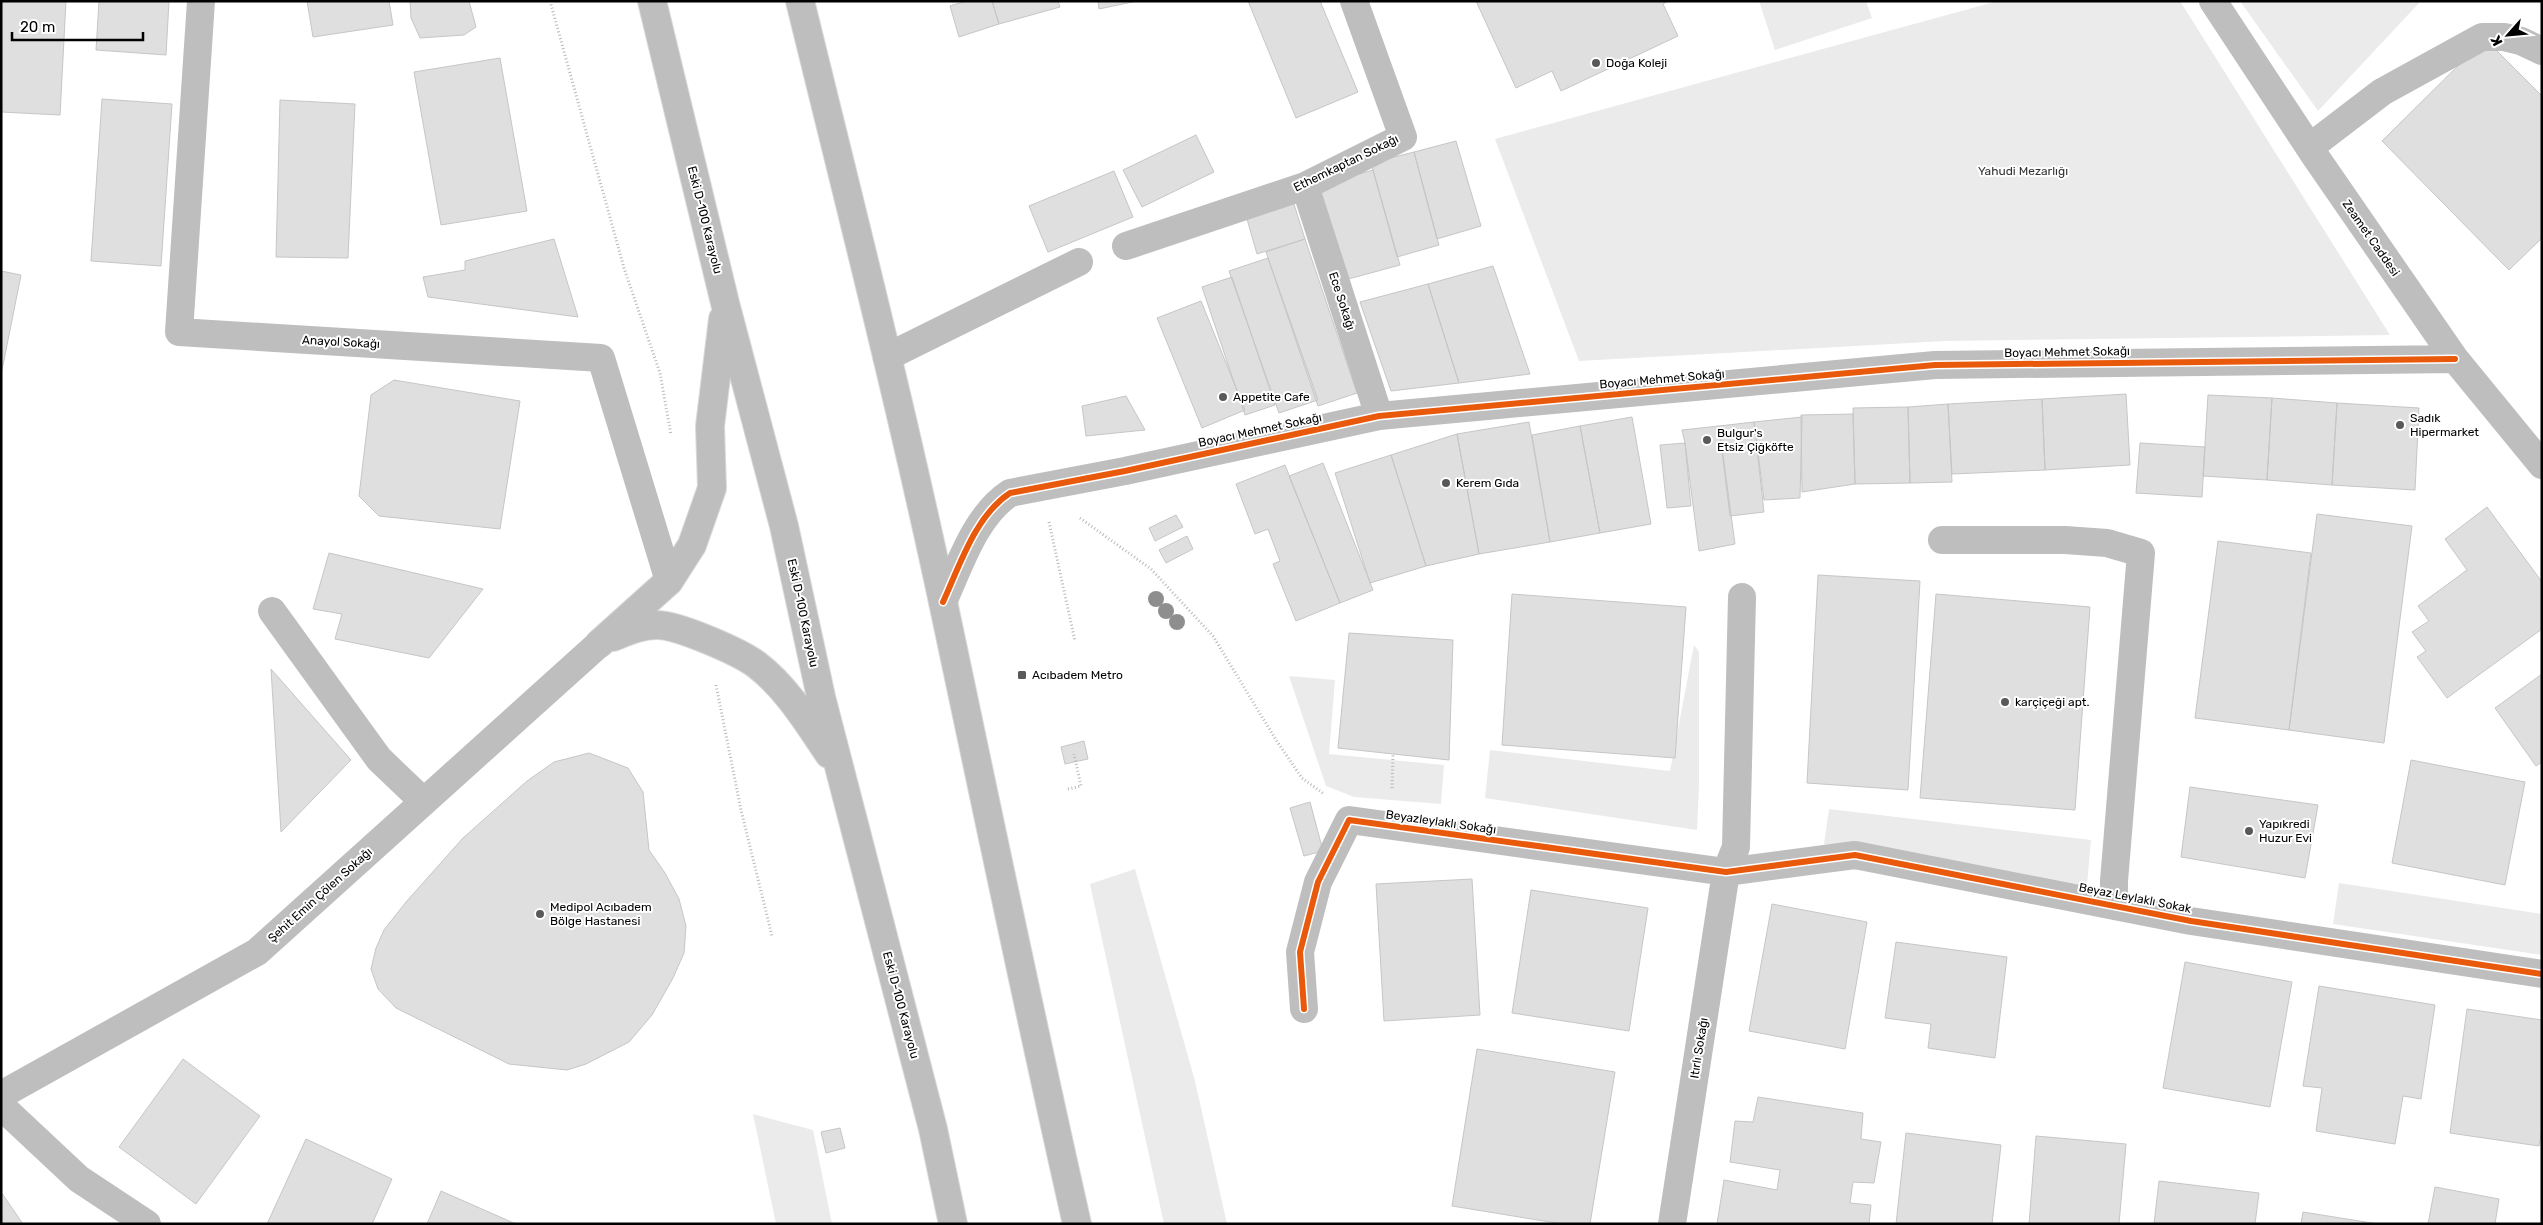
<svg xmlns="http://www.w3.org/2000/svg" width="2543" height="1225" font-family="Rubik,sans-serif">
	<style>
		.green { fill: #ebebeb }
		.building { fill: #dfdfdf; stroke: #c6c6c6 }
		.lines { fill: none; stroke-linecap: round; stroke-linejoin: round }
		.highway-casing { stroke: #dbdbdb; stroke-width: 30 }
		.path { stroke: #b9b9b9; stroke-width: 3; stroke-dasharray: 1 2.5; stroke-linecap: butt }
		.minor { stroke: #bebebe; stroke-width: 28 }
		.highway { stroke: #bebebe; stroke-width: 28 }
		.cycleway-casing { stroke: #fff; stroke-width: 9 }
		.cycleway { stroke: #e8590c; stroke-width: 6 }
		.tree { fill: #8e8e8e }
		.poi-dot { fill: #595959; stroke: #fff; stroke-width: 2 }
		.labels { text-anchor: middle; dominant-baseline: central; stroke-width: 4; stroke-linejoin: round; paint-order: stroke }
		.poi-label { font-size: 12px; fill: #000; stroke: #fff; text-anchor: start }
		.street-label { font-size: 12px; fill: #000; stroke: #fff }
		.park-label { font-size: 12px; fill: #323232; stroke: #fff }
	</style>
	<rect width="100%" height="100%" fill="#fff"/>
	<!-- green -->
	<path class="green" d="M1759,1h107l6,17 -97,32z
		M1998,1h182l210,334 -445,6 -366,20 -84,-222z
		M2240,1h181l-103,110z
		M1694,645l5,7v133l-2,45 -212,-32 5,-48 180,21z
		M1289,676l46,4 -6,74 115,11 -3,39 -87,-7 -28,-11z
		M1829,809l262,31 -5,56 -262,-52z
		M1135,869l60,212 32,143h-63l-74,-340z
		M2339,883l203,31v41l-209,-31z
		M753,1114l60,16 19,94h-56z"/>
	<!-- building -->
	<path class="building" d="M1,1h65l-6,114 -59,-3z
		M99,1h70l-3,54 -70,-5z
		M307,1h82l4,24 -80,12z
		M410,1h59l7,26 -12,8 -44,3 -9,-20z
		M966,1h26l7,23 -40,13 -9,-31z
		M992,1h66l2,6 -61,17z
		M1098,1h39l-38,8z
		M1248,1h72l38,91 -62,26z
		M1476,1h192l-5,3 15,32 -117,55 -9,-20 -36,17z
		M2485,39l57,57v142l-33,32 -127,-129z
		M500,58l27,153 -86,14 -27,-153z
		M102,99l70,5 -11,162 -70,-5z
		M280,100l75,4 -7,154 -72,-1z
		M1196,135l18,37 -72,35 -19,-37z
		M1456,141l25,85 -44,13 -23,-87z
		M1414,152l25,93 -42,12 -26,-94z
		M1373,170l27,95 -59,16 -27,-94z
		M1114,171l19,46 -85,35 -19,-46z
		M1292,198l13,41 -48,15 -12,-42z
		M554,239l24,78 -150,-20 -5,-20 42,-7v-9z
		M1305,239l52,154 -39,13 -52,-154z
		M1268,258l50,142 -39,13 -50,-142z
		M1493,266l37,108 -71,9 -31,-99z
		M1,271l20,4 -20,100z
		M1232,277l43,128 -30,10 -43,-128z
		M1428,284l31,99 -68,8 -31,-89z
		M1201,301l44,109 -43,18 -45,-110z
		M394,380l126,21 -20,128 -121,-13 -20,-20 12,-101z
		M2126,394l4,71 -85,5 -3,-71z
		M2208,395l64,3 -5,82 -64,-4z
		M1126,396l19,34 -59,6 -4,-30z
		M2272,398l65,5 -5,82 -65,-5z
		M2042,399l3,71 -93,4 -4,-70z
		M2337,403l82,5 -4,82 -83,-5z
		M1948,404l4,78 -42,1 -2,-76z
		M1908,407l2,76 -55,1 -2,-76z
		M1853,414l2,70 -53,8 -1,-77z
		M1632,417l19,107 -51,9 -20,-107z
		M1802,417l-2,81 -36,2 -10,-78z
		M1529,422l21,120 -71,12 -22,-120z
		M1754,422l10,90 -34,4 -11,-90z
		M1580,426l20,107 -50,9 -18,-107z
		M1719,426l16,118 -36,7 -14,-108 -3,-13z
		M1457,434l22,120 -53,12 -35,-111z
		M1685,443l6,63 -24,2 -7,-63z
		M2140,443l65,4 -3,50 -66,-4z
		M1391,455l35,111 -56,17 -35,-110z
		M1323,463l50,127 -33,13 -51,-127z
		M1285,465l55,138 -44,18 -23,-57 7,-3 -12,-32 -13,5 -19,-50z
		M2487,507l55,75v47l-95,69 -30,-41 9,-6 -14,-19 17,-11 -11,-15 49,-36 -22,-31z
		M2317,514l95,12 -28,217 -95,-13z
		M1176,515l7,12 -28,14 -6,-13z
		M1187,536l6,13 -27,14 -7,-13z
		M2218,541l93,12 -22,177 -94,-12z
		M329,553l154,36 -54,69 -94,-19 7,-25 -29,-5z
		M1818,575l102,6 -12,209 -101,-7z
		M1512,594l174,13 -11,151 -173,-13z
		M1936,594l154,13 -15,203 -155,-12z
		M1349,633l104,7 -4,120 -111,-12z
		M271,669l80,91 -70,72z
		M2542,674v88l-6,4 -41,-58z
		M1084,741l4,18 -23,5 -4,-17z
		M589,753l39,15 15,24 6,58 16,23 14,26 7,27 -2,27 -11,25 -21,37 -23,27 -43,22 -19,6 -58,-6 -113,-56 -18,-19 -7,-20 5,-21 8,-18 22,-28 57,-64 64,-57 27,-19z
		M2411,760l114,22 -20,103 -113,-22z
		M2190,787l128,18 -13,73 -124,-21z
		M1310,802l13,49 -19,5 -14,-48z
		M1472,879l8,136 -96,6 -8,-137z
		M1531,890l117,18 -19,123 -117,-18z
		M1772,904l95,18 -22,127 -96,-18z
		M1896,942l111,15 -12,101 -67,-10 3,-24 -46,-6z
		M2185,962l107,20 -22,125 -107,-19z
		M2319,986l116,19 -14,94 -18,-3 -8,48 -79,-13 6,-43 -19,-2z
		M2467,1009l75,11v109l-3,17 -89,-13z
		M1477,1049l138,23 -25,152h-28l-110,-18z
		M183,1059l77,57 -64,88 -77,-57z
		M1758,1097l105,16 -2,26 20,3 -7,41 -21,-1 -3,21 21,2 -2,19h-152l7,-44 53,10 3,-20 -50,-8 5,-41 18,1z
		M840,1128l5,20 -19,5 -5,-21z
		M1906,1133l95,12 -9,79h-96z
		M2036,1136l90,8 -7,80h-90z
		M306,1139l86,40 -20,45h-105z
		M2159,1181l100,12 -4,31h-101z
		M2435,1187l64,12 -4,25h-67z
		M441,1191l75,33h-89z
		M1,1192l22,32h-22z
		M2303,1212l75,12h-77z"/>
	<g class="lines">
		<defs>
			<path id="highway" d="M652,1l73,302 59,223 37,171 112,432 20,95
				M800,1c49,200 100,400 143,601 44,207 87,415 134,622
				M613,637c15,-6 28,-12 44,-12 21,0 83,27 100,40 30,23 51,58 72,89
				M600,643l69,-62 23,-36 20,-57 -2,-62 13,-107"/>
		</defs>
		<!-- highway casing -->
		<use href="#highway" class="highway-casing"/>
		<!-- path -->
		<path class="path" d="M550,1l74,267 36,105 11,62
			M1080,518l71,51 62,67 63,104 26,38 22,16
			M1049,522l26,119
			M716,685l25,125 31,126
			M1392,788l1,-34
			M1068,789l13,-3 -7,-32"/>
		<!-- minor -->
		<path class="minor" d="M201,1l-22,331 422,26 68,223
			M2213,1l102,155 140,203 87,106
			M2310,147l72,-55 100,-55h22l17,4 21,10
			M1305,186l74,230
			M1126,246l179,-60 98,-49 -49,-136
			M887,357l192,-95
			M1942,540h123l42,3 34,10 -27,328v24
			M943,602c17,-37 32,-86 67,-109l115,-22 254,-55 556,-51 520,-6
			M272,611l107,148 44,42
			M1304,1009l-4,-57 18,-70 31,-62 377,52 129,-17 336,66 351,53
			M1,1095l256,-143 343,-309
			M1,1106l78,73 68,45
			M1672,1224l54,-352 10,-25 6,-250"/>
		<!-- highway -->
		<use href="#highway" class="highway"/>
		<defs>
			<path id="cycleway" d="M943,602c17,-37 32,-86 67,-109l115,-22 254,-55 556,-51 520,-6
				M1304,1009l-4,-57 18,-70 31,-62 377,52 129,-17 336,66 351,53"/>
		</defs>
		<!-- cycleway casing -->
		<use href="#cycleway" class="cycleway-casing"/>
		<!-- cycleway -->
		<use href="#cycleway" class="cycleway"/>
	</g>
	<!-- trees -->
	<g class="tree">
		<circle cx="1156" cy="599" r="8"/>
		<circle cx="1166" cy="611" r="8"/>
		<circle cx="1177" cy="622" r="8"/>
	</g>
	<!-- markers -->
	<g class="poi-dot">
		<circle cx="1596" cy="63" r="5"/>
		<circle cx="1223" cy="397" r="5"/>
		<circle cx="2400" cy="425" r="5"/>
		<circle cx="1707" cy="440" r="5"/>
		<circle cx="1446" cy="483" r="5"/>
		<rect x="1017" y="670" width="10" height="10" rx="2.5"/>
		<circle cx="2005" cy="702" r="5"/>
		<circle cx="2249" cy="831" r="5"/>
		<circle cx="540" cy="914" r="5"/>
	</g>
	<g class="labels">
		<!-- poi labels -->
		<g class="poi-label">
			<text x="1606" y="63">Doğa Koleji</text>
			<text x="1233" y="397">Appetite Cafe</text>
			<text x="2410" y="418">Sadık<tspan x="2410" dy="14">Hipermarket</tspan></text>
			<text x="1717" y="433">Bulgur's<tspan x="1717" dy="14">Etsiz Çiğköfte</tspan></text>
			<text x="1456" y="483">Kerem Gıda</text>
			<text x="1032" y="675">Acıbadem Metro</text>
			<text x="2015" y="702">karçiçeği apt.</text>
			<text x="2259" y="824">Yapıkredi<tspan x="2259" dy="14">Huzur Evi</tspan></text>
			<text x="550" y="907">Medipol Acıbadem<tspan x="550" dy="14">Bölge Hastanesi</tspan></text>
		</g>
		<!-- street labels -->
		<g class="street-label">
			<text transform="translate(1346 163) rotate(-26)">Ethemkaptan Sokağı</text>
			<text transform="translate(705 220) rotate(76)">Eski D-100 Karayolu</text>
			<text transform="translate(2371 238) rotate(55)">Zeamet Caddesi</text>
			<text transform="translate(1342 301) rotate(72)">Ece Sokağı</text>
			<text transform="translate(341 342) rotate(3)">Anayol Sokağı</text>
			<text transform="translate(2067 352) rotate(-1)">Boyacı Mehmet Sokağı</text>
			<text transform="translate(1662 379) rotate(-5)">Boyacı Mehmet Sokağı</text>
			<text transform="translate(1260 430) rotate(-12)">Boyacı Mehmet Sokağı</text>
			<text transform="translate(803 613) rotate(78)">Eski D-100 Karayolu</text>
			<text transform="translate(1441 822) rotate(8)">Beyazleylaklı Sokağı</text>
			<text transform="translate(320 895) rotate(-42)">Şehit Emin Çölen Sokağı</text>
			<text transform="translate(2135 898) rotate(11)">Beyaz Leylaklı Sokak</text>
			<text transform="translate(901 1005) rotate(75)">Eski D-100 Karayolu</text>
			<text transform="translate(1699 1048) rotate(-81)">Itırlı Sokağı</text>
		</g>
		<!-- park labels -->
		<g class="park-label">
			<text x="2023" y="171">Yahudi Mezarlığı</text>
		</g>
	</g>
	<!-- border -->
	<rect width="2543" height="1225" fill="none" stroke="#000000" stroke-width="5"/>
	<!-- north arrow -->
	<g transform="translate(2508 35) rotate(243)" stroke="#ffffff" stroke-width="4" paint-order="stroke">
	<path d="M0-4L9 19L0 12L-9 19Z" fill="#000000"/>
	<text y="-8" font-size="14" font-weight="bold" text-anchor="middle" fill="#000000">K</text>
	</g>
	<!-- scale -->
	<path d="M12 32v8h131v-8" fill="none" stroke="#000000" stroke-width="2.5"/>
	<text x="20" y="32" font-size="15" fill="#000000" stroke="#ffffff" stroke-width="4" paint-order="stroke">20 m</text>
</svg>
